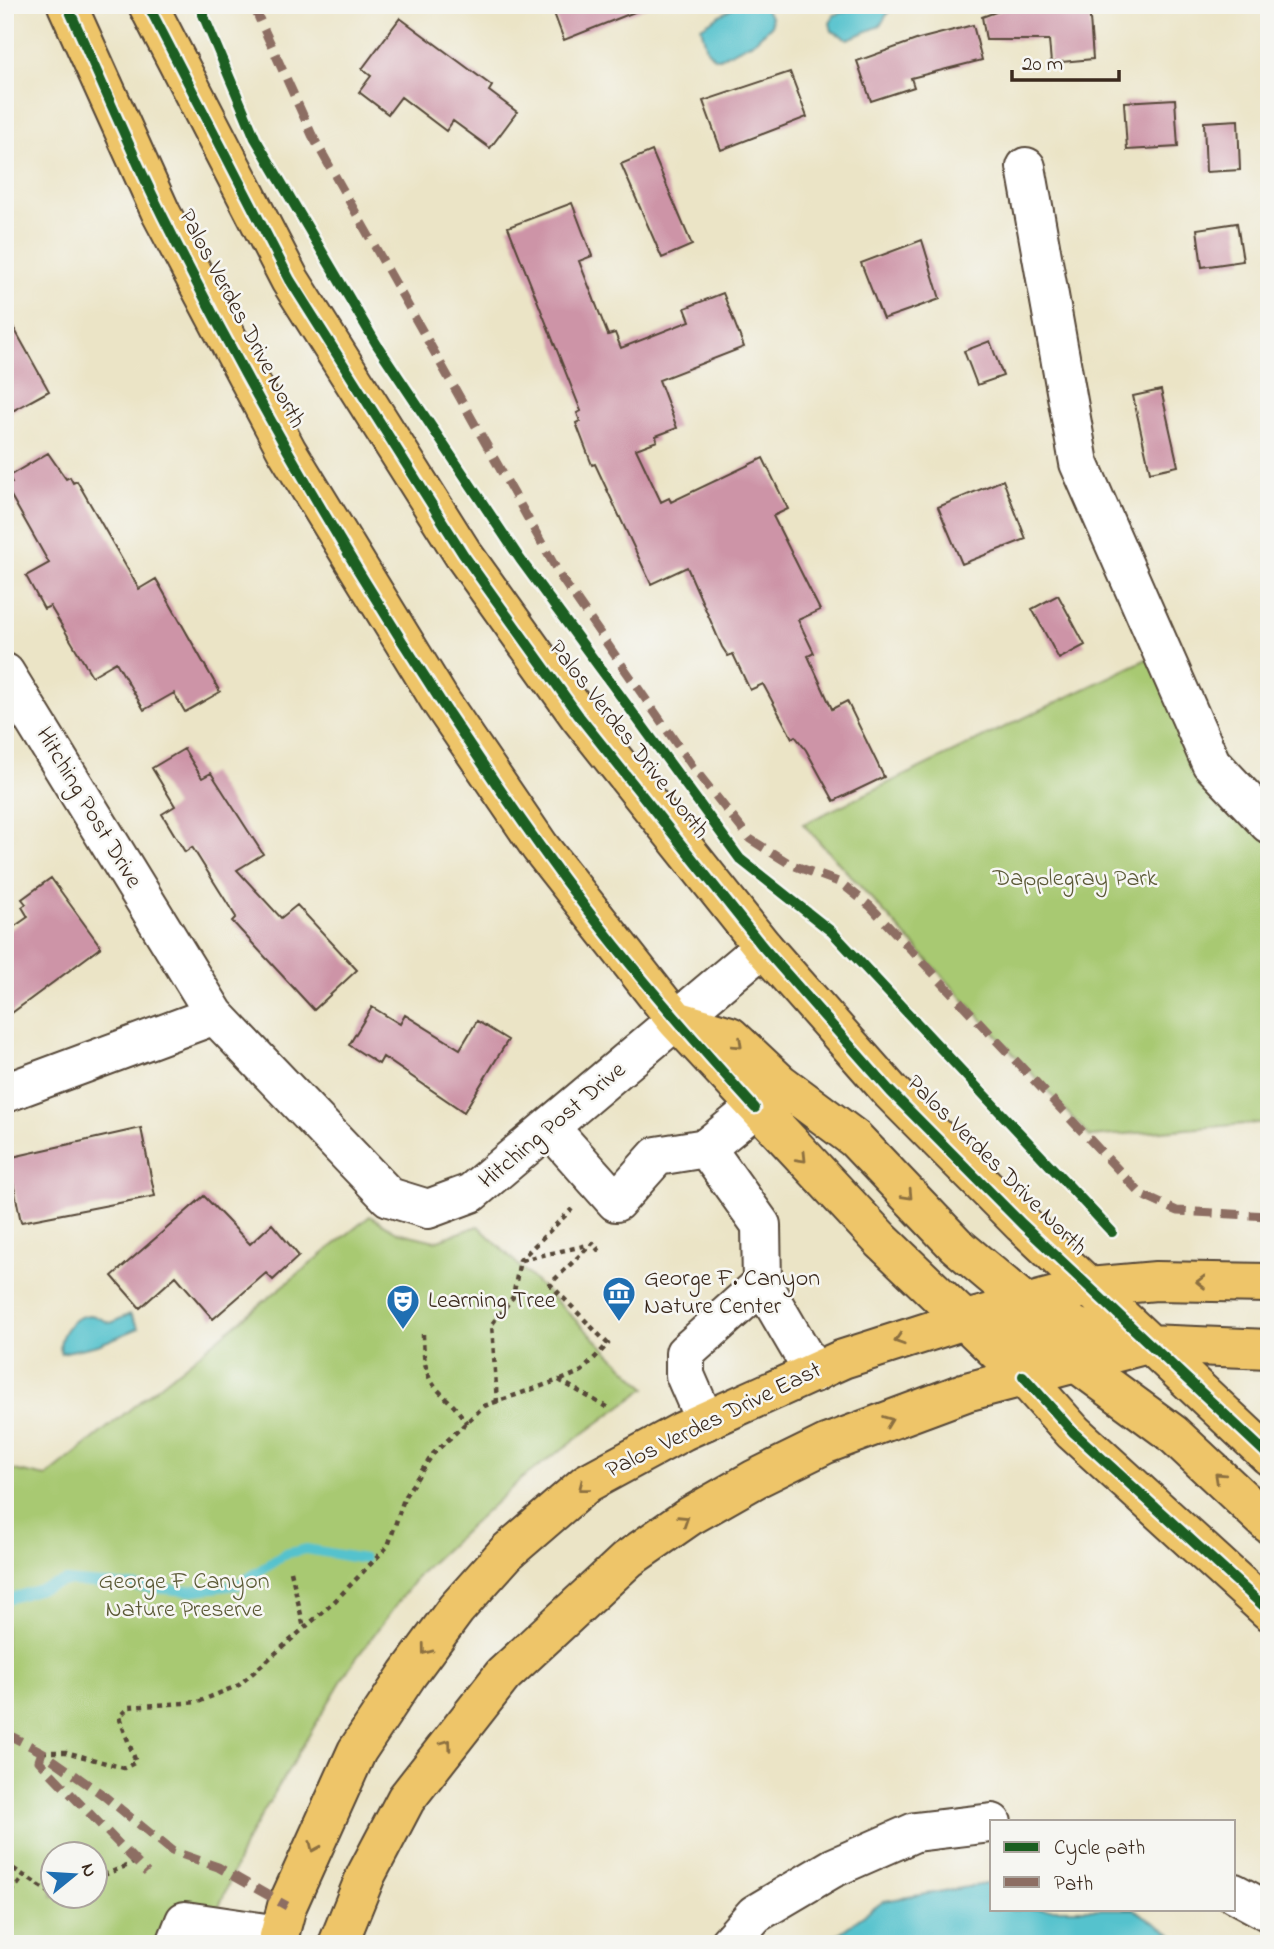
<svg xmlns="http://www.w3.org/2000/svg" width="1274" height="1949" font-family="'Indie Flower',sans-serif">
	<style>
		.green { fill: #a8c972; stroke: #727a48; stroke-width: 2; fill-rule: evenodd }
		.water { fill: #55c2cd; stroke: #487676; stroke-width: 2 }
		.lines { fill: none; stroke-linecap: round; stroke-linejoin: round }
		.stream { stroke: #55c2cd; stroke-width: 10 }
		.building { fill: #cd94a7 }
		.minor-casing { stroke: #554637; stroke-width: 42 }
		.major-casing { stroke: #554637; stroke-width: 42 }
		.path { stroke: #554637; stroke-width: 4.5; stroke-dasharray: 5 5; stroke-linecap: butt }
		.minor { stroke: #fff; stroke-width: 38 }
		.major { stroke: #eec569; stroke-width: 38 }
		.quiet { stroke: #8d6e63; stroke-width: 9; stroke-dasharray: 18 9; stroke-linecap: butt }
		.cycleway-casing { stroke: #f6f6f2; stroke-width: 15 }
		.cycleway { stroke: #1b5e20; stroke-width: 10 }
		.oneway { stroke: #8c7040 }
		.labels { text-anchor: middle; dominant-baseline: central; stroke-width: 5; stroke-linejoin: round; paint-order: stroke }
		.street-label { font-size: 24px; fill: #3b2a1e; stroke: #f6f6f2 }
		.park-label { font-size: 24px; fill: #5c5a37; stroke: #f6f6f2 }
		.poi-label { font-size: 24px; fill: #3b2a1e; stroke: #f6f6f2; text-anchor: start }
	</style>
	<rect width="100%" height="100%" fill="#f6f6f2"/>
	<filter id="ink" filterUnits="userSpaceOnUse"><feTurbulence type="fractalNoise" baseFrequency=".0143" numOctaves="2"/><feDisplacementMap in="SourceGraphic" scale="14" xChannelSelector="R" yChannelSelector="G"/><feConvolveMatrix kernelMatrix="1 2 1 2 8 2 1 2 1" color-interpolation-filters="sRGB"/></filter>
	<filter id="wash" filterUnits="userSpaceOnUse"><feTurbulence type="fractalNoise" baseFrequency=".00686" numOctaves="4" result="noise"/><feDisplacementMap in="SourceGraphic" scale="28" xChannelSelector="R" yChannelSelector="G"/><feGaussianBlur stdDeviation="1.57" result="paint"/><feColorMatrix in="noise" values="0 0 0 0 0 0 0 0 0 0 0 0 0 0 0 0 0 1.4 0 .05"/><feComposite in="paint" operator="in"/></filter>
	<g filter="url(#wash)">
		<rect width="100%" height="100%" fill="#ebe4c6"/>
		<!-- green -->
		<path class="green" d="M1155,655l114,173v294l-179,15 -287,-313z
			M370,1216l27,16 38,9 43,-15 168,162 -125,91 -101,94 -71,95 -104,175 -41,101h-199v-476l41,9zM52,1854h42v42h-42z"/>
		<!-- water -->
		<path class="water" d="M737,5h25l9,12 1,8 -17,16 -35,17h-6l-7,-8 -6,-23z
			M868,5h17l4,6 -9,15 -32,13 -16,-8 -2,-8 4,-8z
			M130,1314l9,14 -41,17 -37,8c-4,-17 10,-37 28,-38 8,0 14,6 22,8z
			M992,1883v26h142l52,35h-362l60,-43z"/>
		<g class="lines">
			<!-- stream -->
			<path class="stream" d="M5,1600l61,-19 122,10 50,-6 47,-31 21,-5 58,10"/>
		</g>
		<g id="blocks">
			<!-- building -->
			<path class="building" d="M551,5h96v2l-83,33z
				M1015,5h74l4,54 -42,4 -2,-23h-63l-4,-23z
				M400,18l92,68 -3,5 28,21 -27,36 -37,-27 -7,10 -45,-34 -13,17 -29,-22 12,-16 -9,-7z
				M973,25l9,35 -71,18 3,9 -43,14 -14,-40 62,-22z
				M790,72l17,45 -86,33 -18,-49z
				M1175,99l3,48 -51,3 -3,-48z
				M1238,120l2,50 -34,2 -2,-50z
				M652,151l40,94 -30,13 -41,-94z
				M572,203l20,53 -13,5 29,74 7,-2 6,15 69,-27 -5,-13 38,-15 21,54 -85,33 18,48 -21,8 1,5 -21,8 25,53 8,-4 2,4 92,-44 25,51 -15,7 47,94 -22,10 16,33 -6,3 24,53 15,-8 37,76 -50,24 -28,-51 -11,-14 -3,2 -29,-54 -13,6 -17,-36 -5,2 -6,-9 -35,-80 -36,17 -56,-120 -3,1 -16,-42 4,-2 -3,-8 4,-2 -73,-184z
				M1237,223l6,38 -41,6 -5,-38z
				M922,240l18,59 -57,20 -22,-56z
				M5,312l44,79 -44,24z
				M990,341l13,35 -26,9 -13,-34z
				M1161,390l17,76 -28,6 -17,-76z
				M48,453l18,26 4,-2 3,6 4,-2 62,108 17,-10 64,113 -35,20 -11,-19 -30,17 -28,-48 -24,14 -42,-70 -6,3 -18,-33 23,-13 -43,-76 6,-4 -3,-7z
				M1003,480l23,59 -64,25 -24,-57z
				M1058,595l27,50 -26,14 -27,-50z
				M184,749l18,29 9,-5 52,81 -26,16 44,48 16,-13 60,65 -43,40 -82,-89 4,-4 -44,-70 -7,5 -23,-38 13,-8 -23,-38z
				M51,878l50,69 -96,71v-85l23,-16 -6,-10 4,-3 -4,-5z
				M372,1007l28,17 5,-9 55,34 17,-28 31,19 -44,72 -81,-55 -4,7 -30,-19z
				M141,1128l14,68 -134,26 -13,-64z
				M204,1196l46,48 22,-20 27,32 -26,24 -7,-7 -53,46 -37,-43 -36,32 -28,-32z"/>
		</g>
	</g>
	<g filter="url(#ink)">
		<use href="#blocks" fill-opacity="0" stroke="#554637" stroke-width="2"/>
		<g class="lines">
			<defs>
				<path id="minor" d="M1026,167l53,296 132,300 58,61
					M5,673l210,342 -210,78
					M215,1015l174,182 39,12 43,-16 292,-246
					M550,1128l66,74 41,-46 49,-8 49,-40
					M706,1148l55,77 1,59
					M705,1421l-20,-46v-22l77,-69 52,89
					M1234,1893l35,19
					M176,1944l9,-23 94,14
					M728,1944l27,-30 78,-46 82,-36 77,-9"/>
				<path id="major" d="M67,5l94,208 126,238 152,248 101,148 136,173 206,221 141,135 50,56 196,179
					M148,5l142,275 173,274 116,162 184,231 128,145 131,132 247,232
					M676,1020l54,16 50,47 75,56 101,106 69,58 60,28 52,11
					M973,1323l39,11 63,28 98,72 96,90
					M277,1944l10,-38 70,-155 51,-77 48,-65 51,-57 80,-69 96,-52 160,-72 122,-39 124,-33 67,-6 113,2
					M338,1944l28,-69 40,-76 97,-124 125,-116 62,-43 65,-37 71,-35 140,-52 182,-48 121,5"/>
			</defs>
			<!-- minor casing -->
			<use href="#minor" class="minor-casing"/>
			<!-- major casing -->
			<use href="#major" class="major-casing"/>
			<!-- path -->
			<path class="path" d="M596,1251l6,-5
				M521,1260l67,-15
				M423,1334c1,62 14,46 44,89
				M561,1380l21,-9 26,-27 -58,-60 47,-45
				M497,1403l-5,-79 21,-27 7,-37 52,-51
				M291,1571l13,57
				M42,1752h24l58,16 12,-6 -17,-45 10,-10 69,-5 41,-17 94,-82 55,-57 17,-50 28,-42 51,-48 75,-26 49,28
				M5,1863l47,31
				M94,1879l42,-17
				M5,1901l19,-25"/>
			<!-- minor -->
			<use href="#minor" class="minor"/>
			<!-- major -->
			<use href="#major" class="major"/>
			<!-- quiet -->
			<path class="quiet" d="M253,5l59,130 250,444 133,191 55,69 40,25 51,19 29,23 272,289 35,16 92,5
				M5,1733l37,19 61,43 69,56 46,16 69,39
				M42,1752l-3,9 108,112"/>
			<defs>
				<path id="cycleway" d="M67,5c32,70 61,141 95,210 109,218 235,431 377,630 66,93 140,179 216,263
					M148,5l142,275 173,274 116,162 184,231 128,145 131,132 247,232
					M199,5l56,133 122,207 143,214 220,300 92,73 280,300
					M1023,1376l50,56 196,179"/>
			</defs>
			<!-- cycleway casing -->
			<use href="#cycleway" class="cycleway-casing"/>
			<!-- cycleway -->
			<use href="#cycleway" class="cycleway"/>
		</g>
		<!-- one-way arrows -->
		<defs><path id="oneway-chevron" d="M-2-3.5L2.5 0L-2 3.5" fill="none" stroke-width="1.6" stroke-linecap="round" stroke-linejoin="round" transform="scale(1.75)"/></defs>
		<g class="oneway">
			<use href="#oneway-chevron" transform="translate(738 1044) rotate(43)"/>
			<use href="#oneway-chevron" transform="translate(802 1158) rotate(46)"/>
			<use href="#oneway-chevron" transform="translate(908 1195) rotate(47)"/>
			<use href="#oneway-chevron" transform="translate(1201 1282) rotate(-179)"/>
			<use href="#oneway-chevron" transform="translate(899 1340) rotate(162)"/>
			<use href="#oneway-chevron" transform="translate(888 1421) rotate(-21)"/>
			<use href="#oneway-chevron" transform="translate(1219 1477) rotate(-137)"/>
			<use href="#oneway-chevron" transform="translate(583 1487) rotate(142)"/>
			<use href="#oneway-chevron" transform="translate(684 1520) rotate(-33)"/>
			<use href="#oneway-chevron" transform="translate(426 1650) rotate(127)"/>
			<use href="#oneway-chevron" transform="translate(447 1744) rotate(-54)"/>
			<use href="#oneway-chevron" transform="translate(314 1847) rotate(114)"/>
		</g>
	</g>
	<!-- icons -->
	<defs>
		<symbol id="museum-pin" viewBox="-11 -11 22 30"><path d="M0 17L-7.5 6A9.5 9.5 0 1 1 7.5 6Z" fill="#1f6fb2" stroke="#f6f6f2"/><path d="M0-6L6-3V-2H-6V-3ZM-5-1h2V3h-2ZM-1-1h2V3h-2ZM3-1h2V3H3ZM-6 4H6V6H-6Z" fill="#fff"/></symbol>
		<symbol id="theatre-pin" viewBox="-11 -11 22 30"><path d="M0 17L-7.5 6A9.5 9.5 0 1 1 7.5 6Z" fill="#1f6fb2" stroke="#f6f6f2"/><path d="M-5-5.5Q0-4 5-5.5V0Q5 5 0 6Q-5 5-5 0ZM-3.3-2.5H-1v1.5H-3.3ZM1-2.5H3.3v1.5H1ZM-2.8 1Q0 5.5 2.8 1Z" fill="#fff"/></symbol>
	</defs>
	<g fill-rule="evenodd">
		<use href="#museum-pin" x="600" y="1274" width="38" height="52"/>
		<use href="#theatre-pin" x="384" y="1282" width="38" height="52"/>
	</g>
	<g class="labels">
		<!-- street labels -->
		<g class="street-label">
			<text transform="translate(241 319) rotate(62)">Palos Verdes Drive North</text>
			<text transform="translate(628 740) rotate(52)">Palos Verdes Drive North</text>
			<text transform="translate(88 808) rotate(59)">Hitching Post Drive</text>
			<text transform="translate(553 1126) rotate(-40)">Hitching Post Drive</text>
			<text transform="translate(996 1166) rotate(45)">Palos Verdes Drive North</text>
			<text transform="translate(714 1421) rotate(-26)">Palos Verdes Drive East</text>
		</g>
		<!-- park labels -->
		<g class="park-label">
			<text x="1075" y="879">Dapplegray Park</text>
			<text x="184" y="1582">George F Canyon<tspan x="184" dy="28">Nature Preserve</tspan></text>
		</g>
		<!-- poi labels -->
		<g class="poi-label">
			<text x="644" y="1279">George F. Canyon<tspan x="644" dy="28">Nature Center</tspan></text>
			<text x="428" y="1301">Learning Tree</text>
		</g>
	</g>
	<!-- margin -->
	<rect width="1274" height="1949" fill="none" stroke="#f6f6f2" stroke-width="28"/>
	<!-- legend -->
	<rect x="990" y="1820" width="245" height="91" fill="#f6f6f2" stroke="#aba49d" stroke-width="2"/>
	<rect x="1004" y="1842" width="35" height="10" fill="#1b5e20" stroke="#aba49d" stroke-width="2"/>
	<text x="1054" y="1854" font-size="21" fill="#3b2a1e">Cycle path</text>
	<rect x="1004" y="1877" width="35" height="10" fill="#8d6e63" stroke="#aba49d" stroke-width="2"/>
	<text x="1054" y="1890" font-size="21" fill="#3b2a1e">Path</text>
	<!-- north arrow -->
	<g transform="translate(74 1875) rotate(72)"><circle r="33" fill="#f6f6f2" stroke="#aba49d" stroke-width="2"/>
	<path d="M0-5L12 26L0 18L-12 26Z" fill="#1f6fb2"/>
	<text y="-10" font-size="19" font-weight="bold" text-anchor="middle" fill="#3b2a1e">N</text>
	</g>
	<!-- scale -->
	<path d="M1012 70v10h107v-10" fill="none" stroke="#3b2a1e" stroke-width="3.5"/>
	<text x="1022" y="70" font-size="21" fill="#3b2a1e" stroke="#f6f6f2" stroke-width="5" paint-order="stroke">20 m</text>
</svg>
